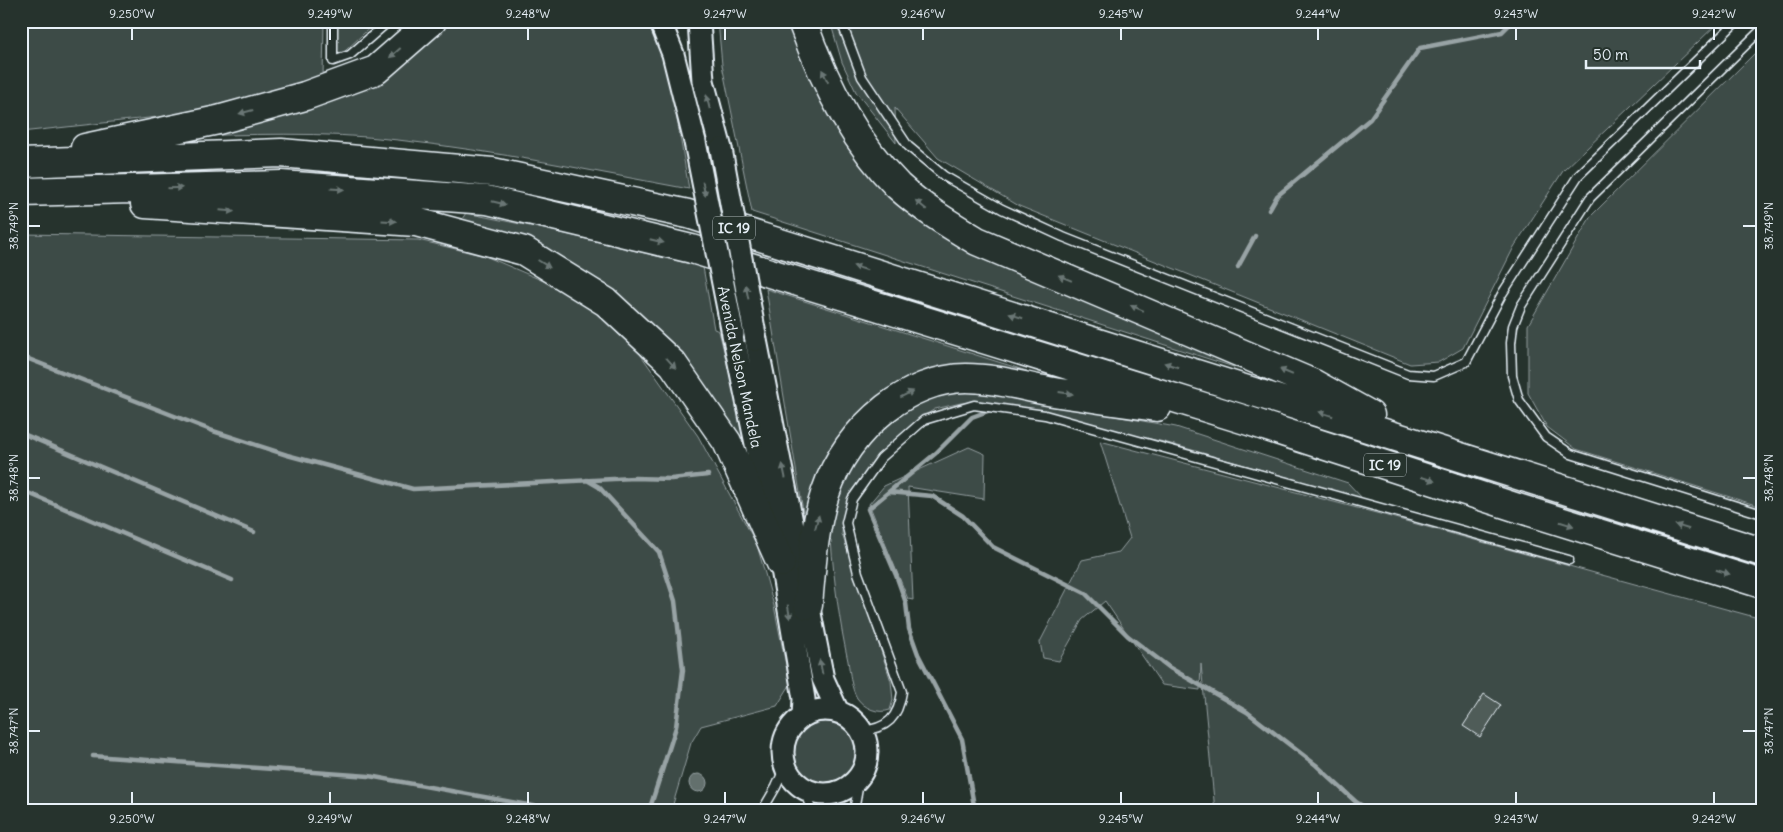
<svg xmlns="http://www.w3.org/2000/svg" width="1783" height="832" font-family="Delius,sans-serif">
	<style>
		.green { fill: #3e4b47; stroke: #939ea0 }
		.water { fill: #636f6d; stroke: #98a3a5 }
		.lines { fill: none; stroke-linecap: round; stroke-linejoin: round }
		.stream { stroke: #98a3a5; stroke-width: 4.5 }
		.building { fill: #505c59; stroke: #e8f1f8 }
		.lane-casing { stroke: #e8f1f8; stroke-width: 11 }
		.secondary-casing { stroke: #e8f1f8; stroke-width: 25 }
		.highway-casing { stroke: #e8f1f8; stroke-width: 31 }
		.lane { stroke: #26332d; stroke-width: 8 }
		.secondary { stroke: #26332d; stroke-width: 21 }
		.highway { stroke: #26332d; stroke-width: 28 }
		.secondary-bridge-casing { stroke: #e8f1f8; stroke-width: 25; stroke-linecap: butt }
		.secondary-bridge { stroke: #26332d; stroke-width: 21 }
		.oneway { fill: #6a7674 }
		.ticks { fill: none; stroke: #e8f1f8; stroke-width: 2 }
		.labels { text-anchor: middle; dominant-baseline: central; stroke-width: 5; stroke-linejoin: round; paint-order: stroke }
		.shield { fill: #26332d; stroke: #aeb8bb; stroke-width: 1 }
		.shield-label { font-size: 14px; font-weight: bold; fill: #e8f1f8 }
		.street-label { font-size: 15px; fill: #e8f1f8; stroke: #26332d }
		.neatline { fill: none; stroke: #e8f1f8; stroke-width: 2 }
		.ticks-label { font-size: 12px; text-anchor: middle; fill: #e8f1f8 }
	</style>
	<rect width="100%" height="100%" fill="#26332d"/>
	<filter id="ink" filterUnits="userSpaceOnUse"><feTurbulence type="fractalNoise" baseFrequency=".02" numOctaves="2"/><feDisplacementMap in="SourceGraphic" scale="10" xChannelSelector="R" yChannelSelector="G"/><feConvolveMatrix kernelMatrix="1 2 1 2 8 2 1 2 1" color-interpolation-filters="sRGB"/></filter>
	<g filter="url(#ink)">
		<!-- green -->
		<path class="green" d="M21,21h303l-1,56 -129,36 -173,19z
			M337,21h40l-32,30 -9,3z
			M444,21h204c23,43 32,119 41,168 -97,-18 -193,-38 -291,-49 -75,-9 -151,-5 -227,-4l130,-32z
			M718,21h73l103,169 353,176 -1,5 -494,-159 -30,-147z
			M830,21h890l-157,150 -49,76 -51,101 -24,14 -29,2 -391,-158 -81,-48 -43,-50 1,35 -40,-51 -14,-30z
			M1762,46v461l-186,-58 -29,-22 -19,-34v-68l63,-109z
			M466,213l79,16 158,38 11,62 5,2 34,136 -30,-44 -168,-165 -93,-39z
			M21,234l397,6 67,16 82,35 36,27 16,17 14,9 65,92 59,109 17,61 16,79 -13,21 -76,20 -10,17 -20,68h-650z
			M766,289l261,82 -10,6 -112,9 -95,125 -6,6z
			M966,392l27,2 183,33 172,56 15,16 -199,-57 -176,-39h-27l-26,6 -19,12 -47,47 -17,22 -9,26 -1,18 49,147 2,19 -3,10c-12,4 -25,-1 -33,-12 -6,-10 -7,-25 -9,-37 -9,-41 -14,-80 -17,-121l-6,-6 1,-14 34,-72 49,-43 32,-10z
			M1100,441l280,73 382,105v192h-547l-14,-147 -1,26 -38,-5 -57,-84 -23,19 -23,41 -16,-3 -3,-16 42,-82 37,-8 11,-14z
			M969,447l16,7 -1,45 -76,-12 5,113 -5,-1 -39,-95 15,-18z
			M793 754a32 32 0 1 1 64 0a32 32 0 1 1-64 0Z"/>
		<!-- water -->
		<path class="water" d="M689 783a9 9 0 1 1 18 0a9 9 0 1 1-18 0Z"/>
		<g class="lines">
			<!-- stream -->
			<path class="stream" d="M1269,210l8,-14 93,-77 50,-71 82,-16 11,-11
				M1238,267l17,-31
				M21,356l192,75 74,24 126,34 221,-11 37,1 37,-4
				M21,433l233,99
				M587,480l12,7 60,65 16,49 8,69 -7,57 -27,84
				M21,490l211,90
				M889,492l43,4 31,20 30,31 92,46 43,43 42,32 77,44 69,53 40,37 14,9
				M93,756l276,20 192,35
				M975,811l-13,-72 -44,-85 -9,-25 -3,-26 -10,-28 -28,-66 68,-56 36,-36 16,-6"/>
		</g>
		<!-- building -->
		<path class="building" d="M1484,694l17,11 -21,32 -17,-11z"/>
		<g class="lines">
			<defs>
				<path id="lane" d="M333,21v40l17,-6 39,-34
					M841,21l21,56 46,69 36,30 58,33 61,28 345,137 26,2 32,-14 36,-68 76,-118 159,-155
					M1762,29l-172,169 -69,108 -8,20 -2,17 1,33 7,24 27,37 25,17 191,60
					M862,731c26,-3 36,-13 40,-39l-44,-119 -12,-50 6,-24 29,-41 43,-38 50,-15 71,10 524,145
					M803,789l9,22
					M762,811l14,-24 9,-20
					M854,811l6,-34"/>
				<path id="secondary" d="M660,21l13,33 22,88
					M699,21l4,60 18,68
					M733,334l48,229 23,136 -1,16
					M756,340l67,339 15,33
					M783 752a42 42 0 1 1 84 0a42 42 0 1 1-84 0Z"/>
				<path id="highway" d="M802,21c21,59 51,120 96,165 24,22 51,38 79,55l337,143 56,31
					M85,148l133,-28 87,-24 71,-26 56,-49
					M21,163l260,-10 211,19 196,42 1074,338
					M21,192l260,-7 206,15 205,49 557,172 272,88 241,75
					M145,204l271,18 108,29 82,51 67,62 54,78 54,121
					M808,605c7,-80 10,-143 78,-197 22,-17 51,-30 80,-30 28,0 55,8 82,13 36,6 73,11 109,16"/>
			</defs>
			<!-- lane casing -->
			<use href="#lane" class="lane-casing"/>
			<!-- secondary casing -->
			<use href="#secondary" class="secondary-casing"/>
			<!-- highway casing -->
			<use href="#highway" class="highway-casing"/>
			<!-- lane -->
			<use href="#lane" class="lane"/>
			<!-- secondary -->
			<use href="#secondary" class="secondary"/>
			<!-- highway -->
			<use href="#highway" class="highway"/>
			<defs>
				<path id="secondary-bridge" d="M695,142l38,192
					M721,149l35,191"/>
			</defs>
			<!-- secondary-bridge casing -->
			<use href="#secondary-bridge" class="secondary-bridge-casing"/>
			<!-- secondary-bridge -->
			<use href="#secondary-bridge" class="secondary-bridge"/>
		</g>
		<!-- one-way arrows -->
		<defs><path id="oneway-solid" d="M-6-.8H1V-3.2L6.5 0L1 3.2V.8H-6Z" transform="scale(1.25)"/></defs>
		<g class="oneway">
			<use href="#oneway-solid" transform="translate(395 53) rotate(139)"/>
			<use href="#oneway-solid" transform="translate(825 76) rotate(-116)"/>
			<use href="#oneway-solid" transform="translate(708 102) rotate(-104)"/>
			<use href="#oneway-solid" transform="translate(246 112) rotate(165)"/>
			<use href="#oneway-solid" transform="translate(175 188) rotate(-1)"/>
			<use href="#oneway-solid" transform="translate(337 189) rotate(4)"/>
			<use href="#oneway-solid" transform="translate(704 189) rotate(79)"/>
			<use href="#oneway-solid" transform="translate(499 203) rotate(14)"/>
			<use href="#oneway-solid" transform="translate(921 205) rotate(-140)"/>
			<use href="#oneway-solid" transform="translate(227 211) rotate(5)"/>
			<use href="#oneway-solid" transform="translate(389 221) rotate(3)"/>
			<use href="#oneway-solid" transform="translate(657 241) rotate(14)"/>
			<use href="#oneway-solid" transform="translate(544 264) rotate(32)"/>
			<use href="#oneway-solid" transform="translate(860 268) rotate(-163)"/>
			<use href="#oneway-solid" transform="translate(1065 278) rotate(-157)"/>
			<use href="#oneway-solid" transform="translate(747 292) rotate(-101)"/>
			<use href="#oneway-solid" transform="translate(1137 308) rotate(-157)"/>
			<use href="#oneway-solid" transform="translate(1016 316) rotate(-163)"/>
			<use href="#oneway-solid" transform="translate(671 363) rotate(48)"/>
			<use href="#oneway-solid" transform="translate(1171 365) rotate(-163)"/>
			<use href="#oneway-solid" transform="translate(1286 372) rotate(-157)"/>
			<use href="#oneway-solid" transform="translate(1066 393) rotate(8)"/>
			<use href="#oneway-solid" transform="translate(907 394) rotate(-26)"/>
			<use href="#oneway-solid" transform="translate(1326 414) rotate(-163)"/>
			<use href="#oneway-solid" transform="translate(784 471) rotate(-102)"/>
			<use href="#oneway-solid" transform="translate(1428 479) rotate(18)"/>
			<use href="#oneway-solid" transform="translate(817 522) rotate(-75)"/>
			<use href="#oneway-solid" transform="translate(1567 524) rotate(17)"/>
			<use href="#oneway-solid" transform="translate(1682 527) rotate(-163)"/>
			<use href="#oneway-solid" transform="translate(1723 572) rotate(17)"/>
			<use href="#oneway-solid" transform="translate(789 612) rotate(80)"/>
			<use href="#oneway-solid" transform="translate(821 667) rotate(-101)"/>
		</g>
	</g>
	<!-- ticks -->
	<path class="ticks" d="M132,28v12M330,28v12M528,28v12M725,28v12M923,28v12M1121,28v12M1318,28v12M1516,28v12M1714,28v12M28,226h12M1743,226h13M28,478h12M1743,478h13M28,731h12M1743,731h13M132,792v12M330,792v12M528,792v12M725,792v12M923,792v12M1121,792v12M1318,792v12M1516,792v12M1714,792v12"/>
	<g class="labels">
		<!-- shield labels -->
		<g class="shield">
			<rect x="713" y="216.5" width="42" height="23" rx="4"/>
			<rect x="1364" y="453.5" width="42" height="23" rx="4"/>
		</g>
		<g class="shield-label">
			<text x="734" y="228">IC 19</text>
			<text x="1385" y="465">IC 19</text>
		</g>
		<!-- street labels -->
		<g class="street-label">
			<text transform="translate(740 367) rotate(78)">Avenida Nelson Mandela</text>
		</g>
	</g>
	<!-- margin -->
	<rect width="1783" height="832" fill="none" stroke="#26332d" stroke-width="55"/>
	<!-- scale -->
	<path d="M1586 60v8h114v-8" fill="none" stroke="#e8f1f8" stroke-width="2.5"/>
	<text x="1593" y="60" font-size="15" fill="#e8f1f8" stroke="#26332d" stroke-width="4" paint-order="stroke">50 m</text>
	<rect x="28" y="28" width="1728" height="776" class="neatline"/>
	<g class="ticks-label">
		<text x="132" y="18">9.250°W</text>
		<text x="330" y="18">9.249°W</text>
		<text x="528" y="18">9.248°W</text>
		<text x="725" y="18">9.247°W</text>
		<text x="923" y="18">9.246°W</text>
		<text x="1121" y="18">9.245°W</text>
		<text x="1318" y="18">9.244°W</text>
		<text x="1516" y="18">9.243°W</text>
		<text x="1714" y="18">9.242°W</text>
		<text transform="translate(14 226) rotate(-90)" y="4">38.749°N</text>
		<text transform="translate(1769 226) rotate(-90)" y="4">38.749°N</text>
		<text transform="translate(14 478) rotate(-90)" y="4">38.748°N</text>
		<text transform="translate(1769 478) rotate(-90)" y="4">38.748°N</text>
		<text transform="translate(14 731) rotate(-90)" y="4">38.747°N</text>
		<text transform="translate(1769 731) rotate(-90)" y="4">38.747°N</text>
		<text x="132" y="823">9.250°W</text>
		<text x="330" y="823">9.249°W</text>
		<text x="528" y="823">9.248°W</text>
		<text x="725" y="823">9.247°W</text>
		<text x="923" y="823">9.246°W</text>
		<text x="1121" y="823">9.245°W</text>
		<text x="1318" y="823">9.244°W</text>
		<text x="1516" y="823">9.243°W</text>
		<text x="1714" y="823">9.242°W</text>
	</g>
</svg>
